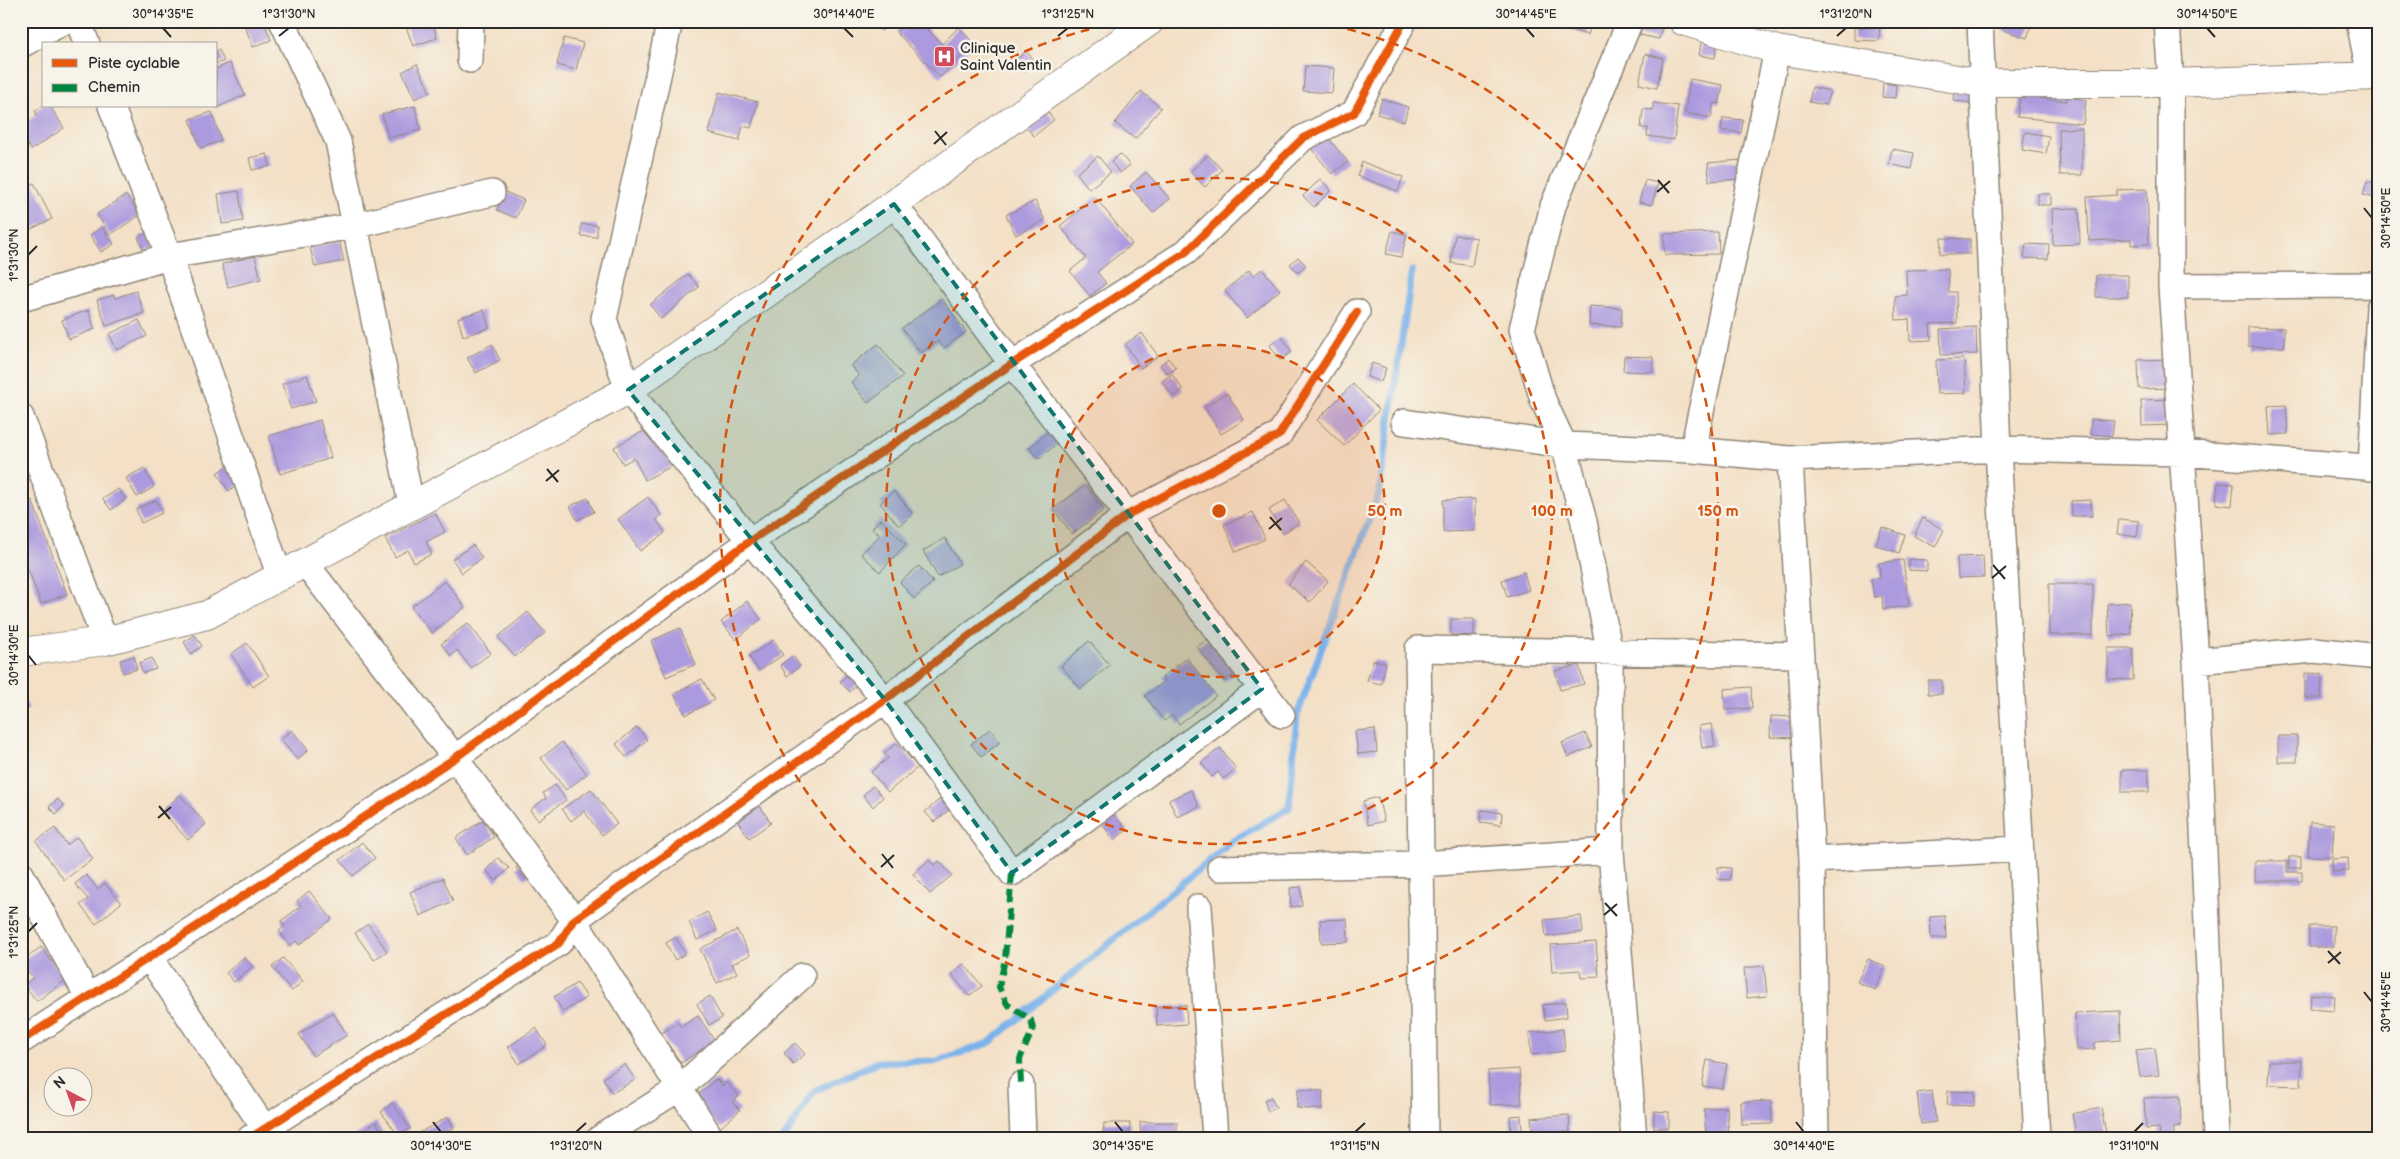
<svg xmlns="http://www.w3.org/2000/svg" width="2400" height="1159" font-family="'Balsamiq Sans',sans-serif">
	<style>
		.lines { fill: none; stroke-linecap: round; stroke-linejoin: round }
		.stream { stroke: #7ab2ea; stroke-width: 7 }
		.building { fill: #ac9ade }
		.minor-casing { stroke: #8f8678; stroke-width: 28 }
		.tertiary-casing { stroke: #8f8678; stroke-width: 30 }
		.minor { stroke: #fff; stroke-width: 25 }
		.tertiary { stroke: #fff; stroke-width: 28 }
		.quiet { stroke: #00873e; stroke-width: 6; stroke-dasharray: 12 6; stroke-linecap: butt }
		.cycleway-casing { stroke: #f7f3e8; stroke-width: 11 }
		.cycleway { stroke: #e8590c; stroke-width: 8 }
		.marked { fill: #0f766e; fill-opacity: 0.2; stroke: #0f766e; stroke-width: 4; stroke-dasharray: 10 6; stroke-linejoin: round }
		.ticks { fill: none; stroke: #2b2b2b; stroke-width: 2 }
		.ring { fill: none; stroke: #d5540f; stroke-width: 2.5; stroke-dasharray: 9 6 }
		.labels { text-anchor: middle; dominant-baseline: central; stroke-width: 5; stroke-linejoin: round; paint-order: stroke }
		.poi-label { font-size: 15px; fill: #2b2b2b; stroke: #f7f3e8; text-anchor: start }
		.centre { fill: #d5540f; stroke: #f7f3e8; stroke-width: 2.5 }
		.ring-label { font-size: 15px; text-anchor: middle; font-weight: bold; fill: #d5540f; stroke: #f7f3e8; stroke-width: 5; stroke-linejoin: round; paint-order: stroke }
		.neatline { fill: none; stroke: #2b2b2b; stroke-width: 2 }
		.ticks-label { font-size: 12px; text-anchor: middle; fill: #2b2b2b }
	</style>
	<rect width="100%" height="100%" fill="#f7f3e8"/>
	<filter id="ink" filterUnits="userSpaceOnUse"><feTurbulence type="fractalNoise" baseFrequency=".02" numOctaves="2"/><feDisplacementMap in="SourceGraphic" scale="10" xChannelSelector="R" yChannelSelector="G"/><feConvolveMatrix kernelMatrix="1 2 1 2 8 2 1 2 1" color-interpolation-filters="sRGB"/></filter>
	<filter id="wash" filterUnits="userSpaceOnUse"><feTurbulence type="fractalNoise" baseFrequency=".0096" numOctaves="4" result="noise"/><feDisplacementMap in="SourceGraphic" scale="20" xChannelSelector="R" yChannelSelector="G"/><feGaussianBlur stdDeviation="1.12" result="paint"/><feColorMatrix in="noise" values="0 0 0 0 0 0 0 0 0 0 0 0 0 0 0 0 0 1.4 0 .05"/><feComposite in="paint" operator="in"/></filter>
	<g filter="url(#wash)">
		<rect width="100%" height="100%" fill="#f3e0c6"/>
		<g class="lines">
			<!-- stream -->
			<path class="stream" d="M784,1138l30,-47 64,-29 59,-1 52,-18 245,-203 55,-32 8,-93 82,-222 33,-222"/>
		</g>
		<g id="blocks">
			<!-- building -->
			<path class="building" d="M243,21h21l7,19 -18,7z
				M404,21h28l5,17 -24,8z
				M750,21h18l-1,4z
				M820,21h19l-1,5z
				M869,21h19l-6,10 -14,-8z
				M907,21h12l23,23 17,-17 15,17 -34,33 -44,-45z
				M1538,21h54l-4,14z
				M1871,21h9l-1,20 -25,-1v-13l17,1z
				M2006,21h18l8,3 -5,14 -24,-8z
				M1642,23l20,4 -3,12 -19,-4z
				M564,38l19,5 -7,27 -19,-5z
				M1701,42l16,3 -2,13 -16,-3z
				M219,50l5,11 -8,3v-13z
				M1026,51l10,11 -12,10 -10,-10z
				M1645,54l18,4 -6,30 -18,-4z
				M230,63l15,32 -29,13v-39z
				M417,64l13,28 -15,7 -13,-27z
				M1305,66l29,2 -2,25 -29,-2z
				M1690,79l33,6 -4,19 -5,-1 -3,15 -26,-5z
				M1883,83l13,2 -1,13 -13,-1z
				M1812,87l18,4 -4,14 -17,-3z
				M1954,87l21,1 -1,15 -21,-2z
				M1141,91l20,17 -26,31 -20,-16z
				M719,92l39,10 -7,26 -8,-2 -4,15 -30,-8z
				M2020,96l47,5v-4l19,3 -3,24 -66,-7z
				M1382,99l26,8 -4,15 -27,-8z
				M1653,103l25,3 -4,34 -27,-4 1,-8h-7l2,-19 10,1z
				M44,105l6,1 14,22 -33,22 -10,-15v-9l16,-11 -2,-4z
				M415,106l6,24 -33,8 -6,-24z
				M1046,110l8,10 -20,16 -8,-9z
				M212,112l9,29 -21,7 -10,-29z
				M1723,118l20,2 -2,13 -20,-3z
				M2082,128v47h-22l-1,-46z
				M2025,132l24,4 -3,18 -24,-4z
				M1326,135l22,27 -16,12 -22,-27z
				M1892,149l22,4 -3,16 -22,-5z
				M267,154l3,12 -18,4 -3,-12z
				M1120,154l10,11 -10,8 -9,-11z
				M1208,155l14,15 -17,17 -15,-15z
				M1098,156l13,16 -22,17 -12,-16z
				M1740,160l1,19 -32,2 -1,-18z
				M1362,162l41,15 -5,14 -41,-15z
				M24,166l6,13 -9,4v-16z
				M1146,172l24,27 -17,14 -23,-27z
				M1320,179l11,11 -17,17 -11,-11z
				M1645,180l13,3 -6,22 -13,-3z
				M2367,181l12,3v15l-16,-4z
				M34,183l18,36 -31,15v-45z
				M2147,189l2,55 -18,1v-6l-42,2 -2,-44 30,-2v-5z
				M239,191l4,30 -21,3 -4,-30z
				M505,192l19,8 -8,18 -19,-8z
				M2038,194h13v11h-13z
				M126,195l14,20 -30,20 -13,-21z
				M1095,197l37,47 -35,28 9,11 -16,13 -20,-25 16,-13 -26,-32z
				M1035,201l10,19 -29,15 -10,-20z
				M2079,208l1,36 -27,1 -1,-36z
				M581,224l16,1v12l-16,-1z
				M102,227l12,17 -13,8 -11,-17z
				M152,231l6,13 -14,7 -6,-14z
				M1392,231l15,4 -6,22 -15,-3z
				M1718,232l1,22 -54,1 -1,-21z
				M1455,235l22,3 -5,28 -21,-3z
				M1941,238l29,1v15h-30z
				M339,241l5,20 -29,6 -5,-19z
				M2026,244l23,1 -1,14 -24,-1z
				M255,256l6,23 -33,8 -6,-23z
				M1298,257l8,8 -8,8 -8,-9z
				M1262,269l18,21 -33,28 -22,-27 24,-21 4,6z
				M1948,269l1,23h7l1,31 -27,1 1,16 -21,1 -1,-22 -13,1 -1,-24 12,-1 -1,-25z
				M688,274l11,13 -38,32 -11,-14z
				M2096,275h32v22h-32z
				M136,291l8,22 -38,13 -9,-26 17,-5 1,3z
				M942,299l24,33 -22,16 -6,-7 -17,12 -19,-25z
				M1590,306l32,2 -1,19 -32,-2z
				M88,310l7,19 -26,10 -7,-19z
				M484,310l5,18 -26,8 -5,-18z
				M139,320l8,16 -30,14 -8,-16z
				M1976,327l1,27 -36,1 -1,-26z
				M2248,327l36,1v19l-36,-1z
				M1142,333l16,23 -17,12 -16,-24z
				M1282,337l10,15 -12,8 -10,-15z
				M492,344l8,16 -24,13 -9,-15z
				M878,344l25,32 -35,27 -17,-21 8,-6 -8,-11z
				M1624,356l29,1v15l-30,-1z
				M1168,358l8,10 -8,6 -8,-9z
				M1964,359l2,34 -29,1 -1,-34z
				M2170,359l1,29 -32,1 -1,-29z
				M1372,363l14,5 -5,14 -14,-5z
				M1172,374l11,16 -9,7 -12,-16z
				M307,375l9,26 -25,8 -9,-25z
				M1353,384l26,26 -35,36 -27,-26z
				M1227,393l17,27 -23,14 -17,-27z
				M2172,399v26l-30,1 -1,-26z
				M2286,405l2,29 -18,1 -2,-29z
				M2091,419l23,2 -2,15 -22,-2z
				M320,420l11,38 -51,16 -11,-38z
				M651,427l21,39 -27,14 -11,-22 -11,6 -9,-17z
				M1051,429l10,11 -22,19 -10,-11z
				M230,464l12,19 -13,8 -12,-18z
				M144,468l10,19 -17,10 -11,-19z
				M2218,483l16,1 -2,22 -16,-2z
				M1086,485l18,25 -32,24 -19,-25z
				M118,489l8,10 -15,11 -8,-11z
				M894,491l19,23 -14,12 -19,-23z
				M648,497l13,18 -5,4 9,14 -25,18 -22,-32z
				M588,498l6,14 -17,8 -7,-14z
				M1475,499v32l-32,1v-32z
				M32,500l35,94 -26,10 -20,-54v-46z
				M156,500l6,13 -21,10 -5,-14z
				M1285,500l14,23 -16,10 -14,-23z
				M2091,500l1,16h-20l-1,-15z
				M1253,512l12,27 -29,13 -12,-27z
				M435,513l10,19 -19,10 6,12 -18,9 -6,-13 -13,7 -10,-19z
				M1923,518l21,12 -9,17 -21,-11z
				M880,519l26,25 -26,28 -19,-18 19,-19 -8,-7z
				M2119,519l20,2 -2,16 -20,-3z
				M1882,527l23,8 -6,18 -23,-8z
				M945,538l15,26 -22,13 -15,-26z
				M473,545l9,13 -20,15 -10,-14z
				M1983,556l1,21 -26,1 -1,-21z
				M1909,559l18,1v11l-18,-1z
				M1903,560l6,46 -26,3 -1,-13 -8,1 -3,-18 9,-1 -1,-15z
				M1306,562l22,19 -18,21 -22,-18z
				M919,566l14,16 -19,17 -14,-17z
				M1524,572l5,18 -22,7 -5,-17z
				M445,581l20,26 -33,26 -21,-26z
				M2049,584h44v51h-44z
				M747,601l14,18 -25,21 -15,-18z
				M2130,602l1,32 -22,2 -2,-32z
				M528,612l17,21 -30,24 -17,-20z
				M1451,619h23v17l-23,-1z
				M468,623l23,30 -20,15 -14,-18 -6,6 -10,-12z
				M680,628l16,36 -30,13 -15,-36z
				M1215,633l27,35 -18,14 -27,-35z
				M195,635l7,11 -11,8 -7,-12z
				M774,640l9,15 -24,16 -10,-15z
				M1089,641l21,24 -29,24 -20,-23z
				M247,643l22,33 -16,11 -22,-33z
				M2108,648h25v32l-25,-1z
				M134,656l3,13 -14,4 -3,-13z
				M793,656l7,10 -13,10 -7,-11z
				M152,658l4,11 -13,4 -4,-10z
				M1187,658l29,38 -37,28 -7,-9 -8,6 -19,-25 20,-15 -3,-4z
				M1373,660l13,3 -5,21 -14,-3z
				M1579,665l5,19 -24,6 -5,-19z
				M850,671l10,10 -10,11 -10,-10z
				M2305,673l17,1 -1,24h-16z
				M702,679l12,21 -28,15 -12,-21z
				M1928,680h14v14h-14z
				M1751,687l1,21 -27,2 -1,-21z
				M21,694l8,14 -8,4z
				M1771,716l27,1 -1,21 -27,-1z
				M1711,724l4,22 -13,2 -3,-22z
				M637,727l10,13 -21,17 -10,-13z
				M990,729l10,13 -19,15 -10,-13z
				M1375,729l2,23 -19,2 -3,-23z
				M292,730l16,20 -11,10 -16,-21z
				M1585,733l7,14 -24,10 -6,-14z
				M2278,736h19v26h-19z
				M562,742l25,32 -21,16 -25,-32z
				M897,743l21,24 -30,25 -17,-20 17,-14 -4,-5z
				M1220,748l16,21 -13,10 -5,-7 -6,5 -11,-14z
				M2122,770h27v22h-27z
				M555,785l11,15 -28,20 -8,-10 16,-12 -3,-5z
				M873,786l10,11 -10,10 -10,-12z
				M591,789l26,35 -15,11 -18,-24 -13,10 -9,-12z
				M1191,790l8,17 -22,10 -8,-17z
				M180,795l26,29 -18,16 -26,-29z
				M1378,797l6,24 -16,4 -5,-24z
				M58,799l6,7 -8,8 -7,-7z
				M940,799l9,11 -15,12 -9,-10z
				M760,806l11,17 -22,15 -11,-16z
				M1482,810l20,3 -1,12 -21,-3z
				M1112,812l15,18 -13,10 -14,-19z
				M483,820l11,17 -27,18 -11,-17z
				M2310,822l24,2 -2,33 -24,-1z
				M55,828l12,17 10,-8 16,22 -29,21 -28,-39z
				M362,842l13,16 -22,18 -13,-16z
				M2289,857h12v11h-12z
				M498,858l11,10 -13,13 -10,-11z
				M2348,858l1,13 -16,1 -1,-13z
				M526,859l9,12 -10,8 -9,-11z
				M929,860l5,5 5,-4 13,14 -22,19 -17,-20z
				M2255,861h32v11h15v9h-47z
				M1718,867l13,1 -1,12 -13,-1z
				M86,875l12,14 7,-6 16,20 -25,21 -16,-19 8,-6 -13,-15z
				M443,878l10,23 -33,15 -10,-24z
				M1301,887l1,19 -11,1 -1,-19z
				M309,891l23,28 -33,26 -3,-4 -6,5 -11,-15 6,-5 -4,-5 20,-15 -4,-5z
				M707,912l10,18 -20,10 -8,-18z
				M1581,916l2,16 -37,5 -2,-17z
				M1945,916l1,22h-15l-1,-21z
				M1347,919l1,23 -27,1 -1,-23z
				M368,924l19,27 -13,9 -19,-27z
				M2309,926h25v21h-25z
				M737,930l13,25 -18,9 5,9 -20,10 -17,-34z
				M676,937l9,17 -10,6 -9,-17z
				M1596,942l3,35 -18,1 -1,-8 -28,2 -2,-27z
				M41,947l25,33 -29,21 -13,-16 9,-7 -8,-10 -4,3v-9z
				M244,957l9,9 -19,16 -8,-9z
				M283,958l20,23 -11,10 -20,-24z
				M1868,959l17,8 -10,23 -18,-8z
				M964,964l18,22 -13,10 -18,-22z
				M1764,966l3,30 -20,2 -3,-30z
				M577,983l10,14 -24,15 -9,-15z
				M2311,994l24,2 -1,15 -24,-2z
				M710,996l12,22 -13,7 -12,-21z
				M1566,1002l1,15 -22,3 -2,-15z
				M1186,1005l1,19 -30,2 -1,-19z
				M2120,1011l1,29 -26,2v7l-18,1 -2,-37z
				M333,1012l14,23 -34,21 -14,-22z
				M698,1016l17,25 -34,22 -20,-29 17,-12 3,5z
				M536,1028l11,17 -28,19 -11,-17z
				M1563,1029l2,22 -34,4 -2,-22z
				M795,1043l10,11 -12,10 -9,-11z
				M2155,1048l4,27 -19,2 -4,-27z
				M1707,1060l20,4 -5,25 -20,-3z
				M2269,1061h33l-1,25 -33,-1z
				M625,1064l10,16 -23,13 -9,-15z
				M1519,1069l3,35 -32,1 -2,-34z
				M716,1079l7,7 3,-4 13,14 -7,6 8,8 -20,18 -27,-29z
				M1298,1089l25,2 -1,19 -25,-2z
				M1932,1091l4,31 -15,2 -4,-31z
				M1948,1091l27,1 -1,14 -27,-1z
				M2180,1096l1,30 -7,1v11h-14l-1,-10 -13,1 -2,-31z
				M1271,1097l5,11 -8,4 -4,-12z
				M1771,1101l1,23 -30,1 -1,-23z
				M392,1103l18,25 -11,8 -18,-24z
				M1727,1107l2,31h-23l-2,-29z
				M2101,1108l6,30h-30l-5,-24z
				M1654,1111l15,1v16h-15z
				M1521,1115l1,19 -11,1 -1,-19z
				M1569,1115l1,17 -37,2 -2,-16z
				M448,1117l6,11 -8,4 4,6h-31l-2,-4z
				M376,1122l10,16h-35z
				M1140,1122h37v16h-36z
				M1104,1123h26l-1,15h-26z"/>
		</g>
	</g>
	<g filter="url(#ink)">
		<use href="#blocks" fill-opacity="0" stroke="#8f8678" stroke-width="1"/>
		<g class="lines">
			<defs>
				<path id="minor" d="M78,21l9,23
					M282,21l56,120 73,363
					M670,21l-66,298 24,71 122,151 135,159 127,173 250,-184
					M1630,21l-77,185 -31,123 21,71 21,45 20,77 26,131 1,198 23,287
					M1980,21l18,428 39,689
					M2167,21l4,62v203l25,375 20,477
					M2359,21l11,55
					M21,45l44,-24
					M470,60l1,-39
					M111,106l58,150 111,321
					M894,204l118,160 270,351
					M2171,286l208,-1
					M21,299l148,-43 185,-30 138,-33
					M21,417l84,224
					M1404,422l160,23 129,5 97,9 208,-10 185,4 196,15
					M1693,450l84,-400
					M1790,459l22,401 4,278
					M2371,468l8,-160
					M306,564l149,194 119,162 137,218
					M2196,661l118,-11 65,7
					M1812,860l208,-11
					M1220,868l201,-4 190,-13
					M21,874l67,123
					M1199,907l16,231
					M149,957l122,181
					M21,1041l434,-283 295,-217 262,-177 174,-112 117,-114 51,-25 50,-92
					M1021,1085l2,53
					M250,1138l309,-195 15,-23 311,-220 244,-186 150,-79 78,-123
					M600,1138l80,-50 122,-112
					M1425,1138l-7,-489 383,6"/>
				<path id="tertiary" d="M1683,21l94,29 205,33h189l208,-7
					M21,652l84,-11 102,-26 421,-225 266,-186 256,-183"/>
			</defs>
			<!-- minor casing -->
			<use href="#minor" class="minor-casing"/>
			<!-- tertiary casing -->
			<use href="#tertiary" class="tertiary-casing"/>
			<!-- minor -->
			<use href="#minor" class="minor"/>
			<!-- tertiary -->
			<use href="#tertiary" class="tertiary"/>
			<!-- quiet -->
			<path class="quiet" d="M1012,873l-7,86 -6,28 8,17 24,16 2,9 -13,30 1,26"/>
			<defs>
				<path id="cycleway" d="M21,1041l434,-283 295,-217 262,-177 174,-112 117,-114 51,-25 50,-92
					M250,1138l309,-195 15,-23 311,-220 244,-186 150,-79 78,-123"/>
			</defs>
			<!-- cycleway casing -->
			<use href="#cycleway" class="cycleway-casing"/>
			<!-- cycleway -->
			<use href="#cycleway" class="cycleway"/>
		</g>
	</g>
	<!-- marked area -->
	<path class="marked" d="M894,204l368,485 -250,184 -127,-173 -257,-310z"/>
	<!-- ticks -->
	<path class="ticks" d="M163,28l8,9M844,28l9,9M1526,28l8,9M2207,28l8,9M279,36l10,-8M1058,36l10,-8M1837,36l9,-8M935,131l11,14M934,144l13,-12M1658,180l11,13M1657,192l13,-11M2364,208l8,10M28,255l9,-9M547,469l11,13M546,481l13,-11M1270,517l11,13M1269,529l13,-11M1993,565l12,14M1992,578l14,-12M28,655l8,10M159,806l11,13M158,818l13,-11M882,854l11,14M881,867l13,-12M1605,903l12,13M1604,915l13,-11M28,932l9,-9M2328,951l12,13M2328,963l13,-11M2364,992l8,10M433,1122l8,10M1115,1122l8,10M1796,1122l8,10M576,1132l10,-9M1355,1132l10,-9M2134,1132l9,-9"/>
	<!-- distance rings -->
	<circle cx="1219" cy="511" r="166" fill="#d5540f" fill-opacity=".12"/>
	<g class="ring">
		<circle cx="1219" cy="511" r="166"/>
		<circle cx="1219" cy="511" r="333"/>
		<path d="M1318 22A499 499 0 1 1 1120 22"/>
	</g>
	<!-- icons -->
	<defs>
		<symbol id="hospital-square" viewBox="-11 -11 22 22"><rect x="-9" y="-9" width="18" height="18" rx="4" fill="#d1495b" stroke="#f7f3e8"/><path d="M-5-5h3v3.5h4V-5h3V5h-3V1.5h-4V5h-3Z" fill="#fff"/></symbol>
	</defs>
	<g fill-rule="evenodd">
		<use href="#hospital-square" x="932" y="44" width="25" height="25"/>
	</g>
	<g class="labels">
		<!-- poi labels -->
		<g class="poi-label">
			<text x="960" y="48">Clinique<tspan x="960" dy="17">Saint Valentin</tspan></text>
		</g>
	</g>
	<circle cx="1219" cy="511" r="8" class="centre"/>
	<g class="ring-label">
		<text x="1385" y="516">50 m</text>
		<text x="1552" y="516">100 m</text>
		<text x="1718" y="516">150 m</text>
	</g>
	<!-- margin -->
	<rect width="2400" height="1159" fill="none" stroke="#f7f3e8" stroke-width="55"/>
	<!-- legend -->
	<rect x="42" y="42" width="175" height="65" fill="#f7f3e8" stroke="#a5a39c"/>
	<rect x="52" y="59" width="25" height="8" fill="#e8590c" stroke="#a5a39c"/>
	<text x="88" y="68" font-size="15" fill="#2b2b2b">Piste cyclable</text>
	<rect x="52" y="84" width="25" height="8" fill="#00873e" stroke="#a5a39c"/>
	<text x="88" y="92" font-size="15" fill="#2b2b2b">Chemin</text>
	<!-- north arrow -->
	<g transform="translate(68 1092) rotate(319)"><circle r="24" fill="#f7f3e8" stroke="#a5a39c"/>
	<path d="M0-4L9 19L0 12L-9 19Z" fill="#d1495b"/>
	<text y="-8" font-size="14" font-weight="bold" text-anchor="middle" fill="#2b2b2b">N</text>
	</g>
	<rect x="28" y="28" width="2344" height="1104" class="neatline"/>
	<g class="ticks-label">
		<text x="163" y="18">30°14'35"E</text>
		<text x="289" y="18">1°31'30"N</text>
		<text x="844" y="18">30°14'40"E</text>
		<text x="1068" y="18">1°31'25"N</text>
		<text x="1526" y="18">30°14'45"E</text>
		<text x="1846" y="18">1°31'20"N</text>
		<text x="2207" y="18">30°14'50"E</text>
		<text transform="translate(2386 218) rotate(-90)" y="4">30°14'50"E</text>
		<text transform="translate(14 255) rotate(-90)" y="4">1°31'30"N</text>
		<text transform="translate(14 655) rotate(-90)" y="4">30°14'30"E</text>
		<text transform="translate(14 932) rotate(-90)" y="4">1°31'25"N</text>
		<text transform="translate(2386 1002) rotate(-90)" y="4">30°14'45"E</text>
		<text x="441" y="1150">30°14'30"E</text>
		<text x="576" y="1150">1°31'20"N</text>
		<text x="1123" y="1150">30°14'35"E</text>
		<text x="1355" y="1150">1°31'15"N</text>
		<text x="1804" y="1150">30°14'40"E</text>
		<text x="2134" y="1150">1°31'10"N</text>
	</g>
</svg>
